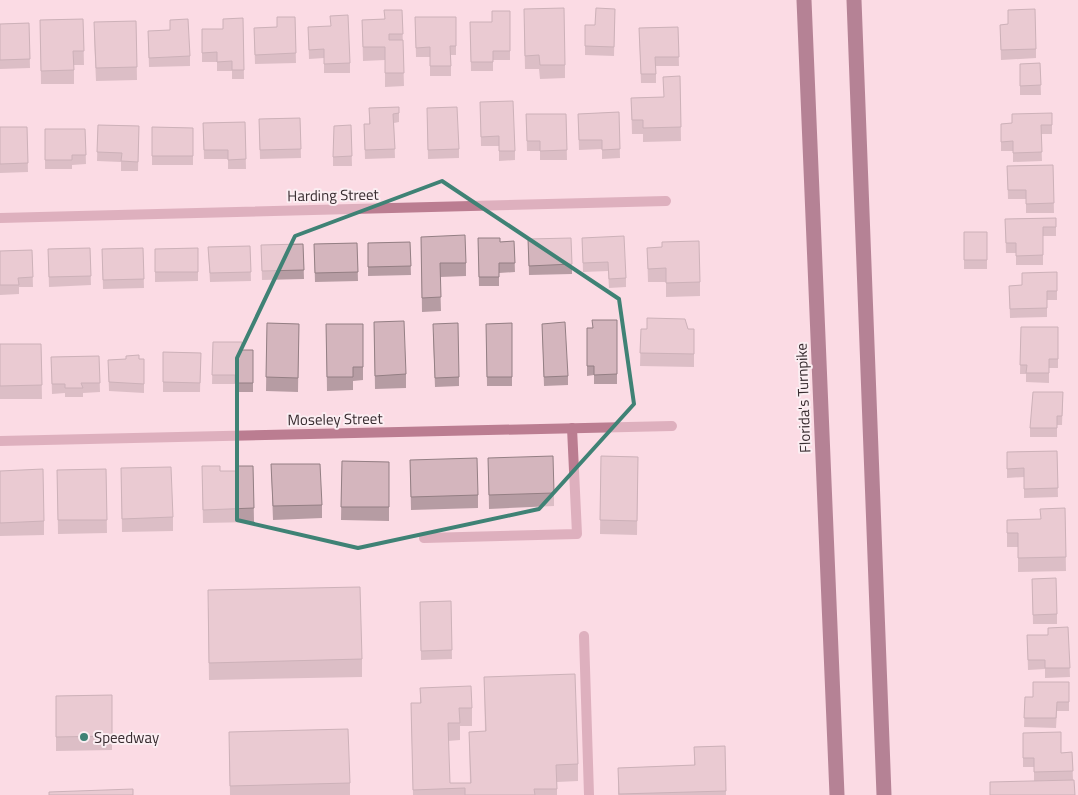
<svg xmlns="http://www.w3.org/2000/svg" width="1078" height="795" font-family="'Titillium Web',sans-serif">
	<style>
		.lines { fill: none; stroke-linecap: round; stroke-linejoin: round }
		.lane { stroke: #bb7d91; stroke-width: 10 }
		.street { stroke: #bb7d91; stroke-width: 10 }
		.highway { stroke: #611837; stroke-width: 15 }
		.wall { fill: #b69ca3 }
		.building { fill: #d4b5bd; stroke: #947f84 }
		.marked { fill: none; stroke: #3f8275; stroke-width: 4; stroke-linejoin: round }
		.poi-dot { fill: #3f8275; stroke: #fbeef2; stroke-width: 2 }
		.labels { text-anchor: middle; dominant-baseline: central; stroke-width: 4; stroke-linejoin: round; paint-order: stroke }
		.street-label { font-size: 15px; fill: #382c30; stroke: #fbeef2 }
		.poi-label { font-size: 15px; fill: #382c30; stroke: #fbeef2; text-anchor: start }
	</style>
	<rect width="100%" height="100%" fill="#fbdbe4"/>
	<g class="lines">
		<!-- lane -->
		<path class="lane" d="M424,538l153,-4 -5,-106
			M584,636l5,159"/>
		<!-- street -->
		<path class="street" d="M0,218l666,-17
			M0,441l672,-15"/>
		<!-- highway -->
		<path class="highway" d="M804,0l33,795
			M854,0l30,795"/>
	</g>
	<!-- wall -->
	<path class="wall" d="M615,9l-1,47 -29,-1v-30h10z
		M402,10l2,76 -19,1v-27l-22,1 -1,-41 22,-1z
		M510,11v49h-17v11h-22l-1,-49h22z
		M277,17h18l1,46 -41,1 -1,-36 23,-1z
		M415,17h41v38h-5v21h-21v-19h-14z
		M243,18l1,61h-12v-8h-15v-9h-15v-33h21z
		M83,19l1,46h-10v19h-33l-1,-64z
		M136,21l1,59 -41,1 -2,-45z
		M29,23l1,45 -30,1v-45z
		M524,23l41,42v13l-25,1 -1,-10h-14z
		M1008,24l28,25v9l-35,2 -1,-35z
		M308,27l42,36v10h-26v-15l-15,1z
		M678,27l1,39h-23v17h-15l-2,-55z
		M148,31l42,25v10l-41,1z
		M1040,63l1,32h-21v-31z
		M680,76l1,65 -38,1v-8h-11l-1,-36 33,-1z
		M480,102l35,49v9l-16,1v-15h-18z
		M399,107v15l-5,1 1,35 -30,1 -1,-35h5v-16z
		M619,112l1,46 -18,1v-10l-23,1 -1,-36z
		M1052,113v21h-11l1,27 -29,1v-11h-12v-27l11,-1z
		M526,114h40l1,46h-27v-9h-13z
		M427,117l32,32v9l-31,1z
		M300,118l1,40 -41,1 -1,-40z
		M245,122l1,47h-18v-10h-24l-1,-36z
		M98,125l41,1 -1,45h-17v-9l-24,-1z
		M351,125l1,41h-19v-9z
		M0,127h27l1,45 -28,1z
		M152,127l41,1v37h-41z
		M45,129h40l1,35 -14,1v4h-27z
		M1053,165l1,48h-28v-14h-18l-1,-33z
		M1056,218v18h-13v29h-27v-12h-10l-1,-34z
		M964,232h23v37h-23z
		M421,237l45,26v13l-26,1 1,34 -19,1z
		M478,238l22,4 14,-1 1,31 -16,1v13h-20z
		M582,238l44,40v9l-17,1 -1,-17 -25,1z
		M528,239l44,25v10l-43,1z
		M410,242l1,33 -43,1v-33z
		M357,243l1,38 -43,1 -1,-38z
		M303,244l1,35 -42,1 -1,-35z
		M250,246l1,35 -41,1 -2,-35z
		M90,248l1,37 -42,2 -1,-38z
		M143,248l1,40 -41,1 -1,-40z
		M198,248v33l-43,1v-33z
		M647,248l53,34v14l-34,1v-15h-18z
		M32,250l1,37h-14v7l-19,1v-44z
		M1057,272v28h-10v17l-37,1 -1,-32 13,-1z
		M617,320v64h-23v-9l-7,1v-48h5z
		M374,322l32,52v14l-31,1z
		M267,323l32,1 -1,68 -32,-1z
		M512,323v63h-25l-1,-62z
		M326,324h37v56l-10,1v9l-26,1z
		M542,324l26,52v9l-24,1z
		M1021,327h37v41h-9v15l-23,-1v-8h-6z
		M641,329h53v38l-54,-1z
		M433,333l26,44v9l-24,1z
		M213,342l29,8h11v42h-18v-8h-23z
		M0,344h41l1,55h-42z
		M163,352l38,1 -1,39h-37z
		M99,356l1,36 -17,1v4h-18v-4l-13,1 -1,-37z
		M139,359h5v34l-35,-2 -1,-31z
		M1063,392l-1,33h-5v12h-27v-9z
		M1057,451l1,46 -34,1v-21l-17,1v-26z
		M601,456l37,1 -1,78 -37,-1z
		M488,458l66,35v13l-65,3z
		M410,460l68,35v13l-67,2z
		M342,461l47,1v59l-48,-1z
		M271,464l51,41v13l-49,2z
		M253,466l1,56 -51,1 -1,-43 18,-9h16z
		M121,468l52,49v14l-51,1z
		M106,469l1,64 -49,1 -1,-64z
		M0,471l44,50v14l-44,1z
		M1065,508l1,63 -48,1v-25h-11v-27l33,-1z
		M1032,579l25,35v10h-24z
		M451,601l1,58 -31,1 -1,-58z
		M208,608l154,51v18l-153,3z
		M1068,627l2,50 -25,1v-9l-17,1 -1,-35h21z
		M484,677l94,87v17l-21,1v13h-144l-2,-92h9v-15l52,20v18h-12v14l-12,1 2,42h20l-1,-51 16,-1z
		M1069,682v29h-12l-1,17 -32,-1 1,-30h8z
		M112,695v55l-56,1v-55z
		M1023,733l38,20 11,-1 1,28 -39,1v-14h-11z
		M725,746l1,49h-108v-27l76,-3v-18z
		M229,749l121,34v12h-120z"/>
	<!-- building -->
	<path class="building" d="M564,8l1,57h-25l-1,-10 -14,1 -1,-47z
		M596,8l19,1 -1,38 -29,-1v-21h10z
		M1035,9l1,40 -35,1 -1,-25 8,-1v-14z
		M384,10h18l1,24h-14v6h14l1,33h-19v-26h-22l-1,-27 23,-1z
		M492,11h18v40h-17v11h-22l-1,-40h22z
		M348,15l2,48 -26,1v-15l-15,1 -1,-23 23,-1 -1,-10z
		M277,17h18l1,36 -41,2 -1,-27 23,-1z
		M415,17h41v29h-6l1,20h-21v-19l-14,1z
		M243,18l1,52h-12v-9l-15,1v-10l-15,1v-24h21v-10z
		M83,19l1,32h-11l1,19 -33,1 -1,-51z
		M188,19l2,37 -41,2 -1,-27 22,-1v-10z
		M136,21l1,46 -41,1 -2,-46z
		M29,23l1,36 -30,1v-36z
		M678,27l1,30h-24l1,17h-15l-2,-46z
		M1040,63l1,22 -21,1v-22z
		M680,76l1,51 -38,1v-8h-11l-1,-22 33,-1 -1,-20z
		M513,101l2,50h-16v-15l-18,1 -1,-35z
		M399,107v6l-6,1 2,35 -30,1 -1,-26h6l-1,-16z
		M457,107l2,42 -31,1 -1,-42z
		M619,112l1,37 -18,1v-10h-23l-1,-26z
		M1052,113v12h-11l1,27 -29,1v-12l-12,1v-18l11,-1v-9z
		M526,114h40l1,36 -27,1v-10h-13z
		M300,118l1,31 -41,1 -1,-31z
		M245,122l1,37 -18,1v-10h-24l-1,-27z
		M98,125l41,1 -1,36 -17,-1 1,-8 -25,-1z
		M351,125l1,31 -19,1 1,-31z
		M0,127h27l1,36 -28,1z
		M152,127l41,1v28h-41z
		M45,129h40l1,26h-14v5h-27z
		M1053,165l1,38 -28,1v-14h-18l-1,-24z
		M1056,218v9h-13v28l-27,1v-13h-10l-1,-24z
		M964,232h23v28h-23z
		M465,235l1,28h-26l1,34 -19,1 -1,-61z
		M624,236l2,42 -17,1 -1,-17 -25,1 -1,-25z
		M478,238h22v4l14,-1 1,22h-16v14h-20z
		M571,238l1,26 -43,2 -1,-27z
		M699,241l1,41 -34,1v-15l-18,1 -1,-21 15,-1v-5z
		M410,242l1,24 -43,1v-24z
		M357,243l1,29 -43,1 -1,-29z
		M303,244l1,26 -42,1 -1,-26z
		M250,246l1,26 -41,1 -2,-26z
		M90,248l1,28 -42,1 -1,-28z
		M143,248l1,31 -41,1 -1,-31z
		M198,248v24h-43v-23z
		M32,250l1,27 -15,1 1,7h-19v-34z
		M1057,272v19h-10v17l-37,1 -1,-23 13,-1v-12z
		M647,318l38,1 3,10h6v25l-54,-1 1,-24h6z
		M592,320h25v54l-23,1v-9h-7v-38h6z
		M404,321l2,53 -31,2 -1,-54z
		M565,322l3,54 -24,1 -2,-53z
		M267,323l32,1 -1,54 -32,-1z
		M458,323l1,54 -24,1 -2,-54z
		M512,323v54h-25l-1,-53z
		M326,324h37v43h-10v10h-26z
		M1021,327h37v32h-9v14h-23l1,-8h-7z
		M213,342h29v8h11v33h-18v-8h-23z
		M0,344h41l1,41 -42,1z
		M163,352l38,1 -1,30 -37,-1z
		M139,355v4h5v25l-35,-2 -1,-22 18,-1v-3z
		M99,356l1,27h-19l2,5h-18v-4h-13l-1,-27z
		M1033,392h30l-1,24h-5v12h-27z
		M1057,451l1,37 -34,1v-21l-17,1v-17z
		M553,456l1,37 -65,2 -1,-37z
		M601,456l37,1 -1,64 -37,-1z
		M477,458l1,37 -67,2 -1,-37z
		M342,461l47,1v45h-48z
		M271,464h49l2,41 -49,1z
		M202,466h18v5h16v-5h17l1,42 -51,2z
		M171,467l2,50 -51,2 -1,-51z
		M43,469l1,52 -44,2v-52z
		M106,469l1,51h-49l-1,-50z
		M1065,508l1,49 -48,1v-25h-11v-13l34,-1 -1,-10z
		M1056,578l1,36 -24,1 -1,-36z
		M360,587l2,72 -153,4 -1,-73z
		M451,601l1,49 -31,1 -1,-49z
		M1068,627l2,41h-25v-8h-17l-1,-25h21v-7z
		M575,674l3,90 -22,1 1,24h-23l1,6h-70v-7l-52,2 -2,-87h10l-1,-15 51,-2 1,22h-13l1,15h-12l2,60h21l-2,-51 17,-1 -2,-54z
		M1033,682h36v20h-12l-1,16h-32l1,-21h8z
		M112,695v41l-56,1v-41z
		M348,729l2,54 -120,3 -1,-54z
		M1061,732v21l11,-1 1,19 -39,1v-14h-11v-25z
		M725,746l1,45 -107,3 -1,-26 77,-3 -1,-18z
		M1074,780l1,15h-85v-13z
		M133,789v6h-84v-3z"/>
	<!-- marked area -->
	<path d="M0 0H1078V795H0ZM442,181l177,118 15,105 -95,105 -181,39 -121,-28v-162l58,-122z" fill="#fbdbe4" fill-opacity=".55" fill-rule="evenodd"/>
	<path class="marked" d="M442,181l177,118 15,105 -95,105 -181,39 -121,-28v-162l58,-122z"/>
	<!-- markers -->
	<circle class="poi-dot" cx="84" cy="737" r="5"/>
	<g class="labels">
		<!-- street labels -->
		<g class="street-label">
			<text transform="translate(333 195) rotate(-1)">Harding Street</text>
			<text transform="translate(803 398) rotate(-92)">Florida's Turnpike</text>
			<text transform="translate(335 419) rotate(-1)">Moseley Street</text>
		</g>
		<!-- poi labels -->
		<g class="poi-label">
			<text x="94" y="737">Speedway</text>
		</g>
	</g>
</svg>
